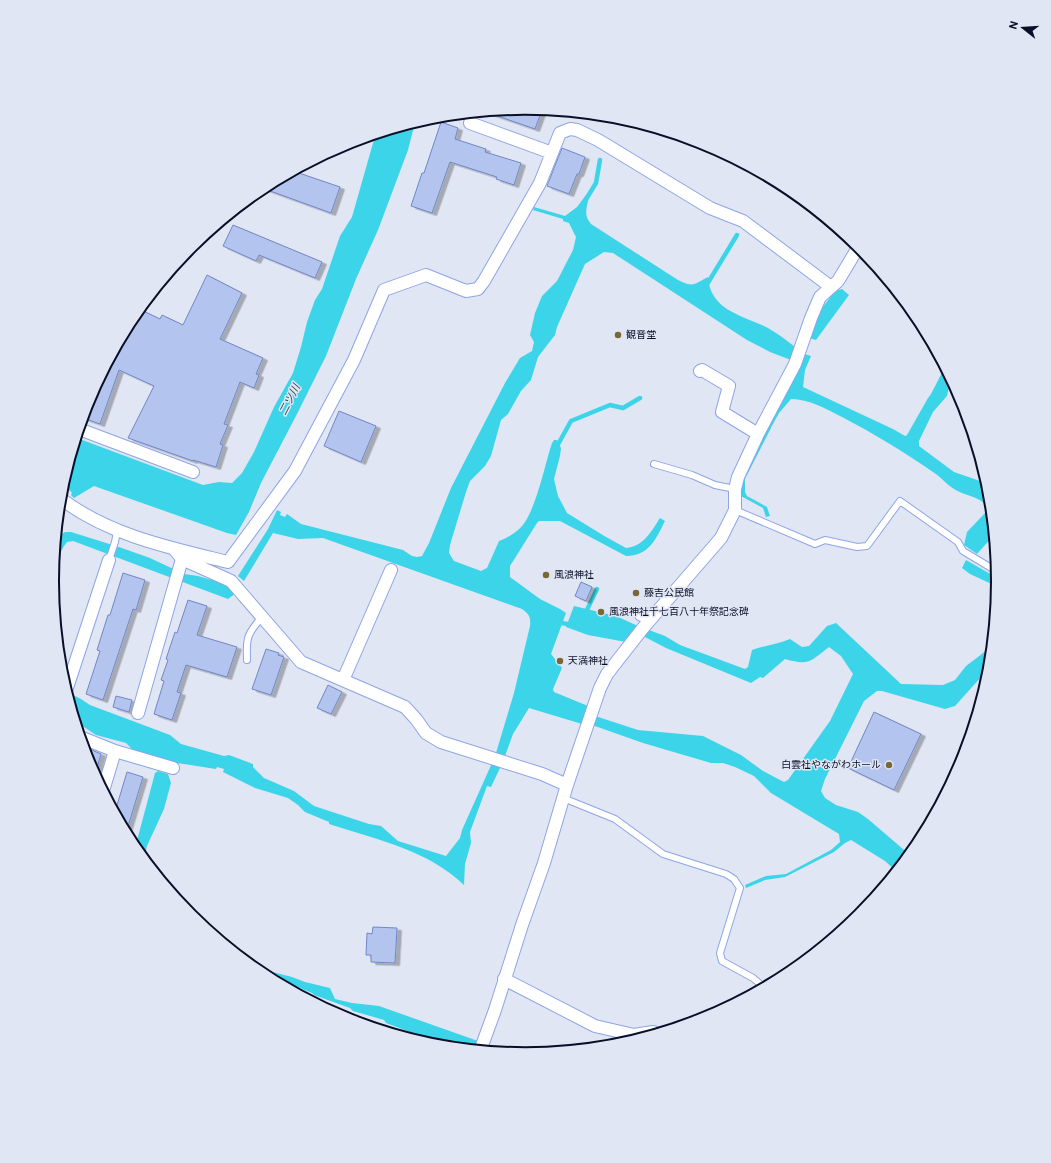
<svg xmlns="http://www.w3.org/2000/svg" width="1051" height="1163" font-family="Overpass,'Noto Sans JP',sans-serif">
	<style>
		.water { fill: #3cd4e8 }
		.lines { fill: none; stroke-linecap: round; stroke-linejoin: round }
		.stream { stroke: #3cd4e8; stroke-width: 4.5 }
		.building { fill: #b3c4ee; stroke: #7087c6; filter: url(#shadow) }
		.service-casing { stroke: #8da5e6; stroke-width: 8 }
		.minor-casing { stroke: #8da5e6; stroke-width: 14 }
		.service { stroke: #fff; stroke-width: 6 }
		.minor { stroke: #fff; stroke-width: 12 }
		.poi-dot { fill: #7a6736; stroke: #e1e6f4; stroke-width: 1.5 }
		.labels { text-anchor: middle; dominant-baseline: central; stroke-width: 3; stroke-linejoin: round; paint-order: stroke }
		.poi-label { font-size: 10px; fill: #080f26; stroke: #e1e6f4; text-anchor: start }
		.water-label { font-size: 11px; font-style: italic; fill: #2c4b50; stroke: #e1e6f4 }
		.rim { fill: none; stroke: #080f26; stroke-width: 2 }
	</style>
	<defs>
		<filter id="shadow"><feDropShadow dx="4.5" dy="2.5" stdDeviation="0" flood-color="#0004"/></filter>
	</defs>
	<rect width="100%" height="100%" fill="#e1e6f4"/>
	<!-- water -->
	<path class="water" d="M415,123l-7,27 -30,80 -22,49 -30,77 -29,58 -36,69 -12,29 -13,23 -9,-2 -133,-47 -20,12 -3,-3 1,-2 -9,-10 14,-45 126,47 16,-3 13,1 10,-10 12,-21 20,-45 19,-34 8,-26 6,-25 8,-22 7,-11 18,-53 12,-19 23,-81 1,-2z
		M586,195l3,2c-2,10 -6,18 2,27l87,56c16,8 16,4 30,-3 2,32 32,38 56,49 12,6 21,13 31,21l-4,13 -21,-8 -23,-12 -134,-87 -9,-1 -19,12 -28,63 -2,8 -17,22 -7,23 -10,11 -13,23 -7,6 -10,36 -6,10 -15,15 -4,11 -16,53 -1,8 5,8 27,10 6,-3 12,-27c8,-3 17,-8 23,-15 14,-16 23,-62 30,-83l2,-3h3l4,8 -1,8 -6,23 4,17 9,17 39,24 20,11c18,-2 25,-16 34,-30l5,3c-9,18 -16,35 -39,35l-66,-35h-21l-2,2 -27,43v11l30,22 20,10 6,4 -15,41 11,14 -9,21 1,3 34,14 -2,7 52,17 65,6 38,19 22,16 21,11 4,-2 42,-59 23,-47 -12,-18 -12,-9c-18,14 -20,19 -44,12l-22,19 -3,-1 -9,6 -85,-35 -23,-12 6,-6 16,6 15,9 65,24 3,-2 4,-17c12,-4 26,-6 38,-11l12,8 7,-1 18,-20 9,-3 65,61 42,1 12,-5 11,-14 25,-19 3,-12 -3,31 -36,40 -10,3 -63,-18h-5l-13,10 -39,78 -4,12 4,7 11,7 22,7 10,7 42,36 -13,17 -12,-11 -34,-21 -6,3 -11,9 -49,25 -20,3 -19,8 -1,-3 21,-9 20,-2 45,-24 9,-8 -1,-8 -68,-41 -17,-17 -19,-9 -12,-4h-12l-68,-20 -51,-18 -10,-1 -53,-16 -16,26 -8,22 -9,-3 18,-60 16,-67c1,-9 -1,-12 -8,-17l-199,-71 -25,1 -25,-6 -29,48 -6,-5 30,-47 9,-19 4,2 -1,3 5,2 2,-3 14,10 102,26 9,6 5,1 5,-1 7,-13 22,-55 54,-105 15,-25 12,-7 2,-9 -4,-7 5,-22 7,-17 15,-15 16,-31 3,-13 -7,-14 -6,-2v-2l-30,-9 1,-3 31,9 12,-9z
		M842,289l7,6 -33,45 -7,-2 10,-26 16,-21z
		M805,354l6,2 -6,14 -2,17 90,42 12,7 2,-1 21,-37 3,-4 14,-27 6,11 -4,18 -14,16 -14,29v5l35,26 26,9 9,5 5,49 -17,19 -13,-9 3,-13 18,-19 1,-8c-8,-9 -21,-9 -32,-16 -8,-5 -13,-12 -21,-17 -29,-20 -60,-39 -91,-55 -16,-8 -33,-18 -51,-18l-17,20 -2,-1z
		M768,426l3,2 -26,51v13l2,4 20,11 3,9 -4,1 -3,-9 -22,-12v-12z
		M65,532h6l48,15 31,11 34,16 14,2 24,7 14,10 -8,6 -155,-58 -6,1c-9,11 -11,25 -15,39l4,-40 2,-4z
		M966,560l33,19 -1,8 -28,-13 -8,-6z
		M574,606l42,10 22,10 -12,16 -38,-7 -22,-8z
		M67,692l14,7 9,6 80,30 11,9 43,12 5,-1 24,9v3l11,11 30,13 20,15 55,18 12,2 17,15 48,15 14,-18 2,-8 30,-67 9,3 -10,21 -4,-1 -17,46 1,11 -6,21 -1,21c-36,-35 -89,-46 -135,-61v-2l-24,-10 -7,-7 -10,-7 -33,-10 -32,-16 1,-3 -7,-2 -1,2 -58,-9 -26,-11 -6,-6 -30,-8 -12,-8 -8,-3z
		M158,771l10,3 3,9 -7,26 -17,37 -3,14 -9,-12 20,-75z
		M253,967l39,10 13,5 25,6 5,11 17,4 27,3 99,35 -4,9 -21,-2 -67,-25 -2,-3 -31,-9 -3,-3 -36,-13 -2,-2c-7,-3 -13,-5 -19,-8 -10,-4 -17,-9 -28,-9z"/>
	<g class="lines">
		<!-- stream -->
		<path class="stream" d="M585,201l11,-18 4,-23
			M706,286l31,-51
			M766,432l10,-18
			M556,448l15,-27 39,-16 13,3 17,-10
			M585,614l12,-25
			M556,622l17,3"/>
	</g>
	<!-- building -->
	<path class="building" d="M526,108l16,2 -7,19 -49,-17z
		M441,122l17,6 -3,11 31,10 -1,3 36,11 -7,22 -18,-6 1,-2 -47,-15 -18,51 -21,-7 11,-33h2z
		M562,148l23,9 -6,17h-2l-8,20 -22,-8z
		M293,171l47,16 -9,26 -69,-25z
		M233,225l89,37 -7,16 -56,-23 -3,6 -33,-15z
		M207,275l35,18 -22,46 43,19 -7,16 3,1 -5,13 -14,-6 -16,42 4,1 -8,19 3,1 -7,22 -23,-7v1l-65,-23 26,-52 -35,-16 -19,54 -17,-6 5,-18 44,-82 7,-9 21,10 2,-4 21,10z
		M339,411l37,15 -15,36 -37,-16z
		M123,573l22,7 -9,30 -3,-1 -30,91 -17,-6 14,-43 -3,-1 11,-35h2z
		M581,582l11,5 -6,14 -11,-5z
		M188,600l19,6 -10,29 40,12 -10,30 -41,-12 -9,27 4,1 -9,27 -18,-6 10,-33 -3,-1 7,-20 -2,-1 9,-27 2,1z
		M266,649l13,4 -1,2 6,2 -13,38 -19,-6z
		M328,685l14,7 -11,22 -14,-6z
		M116,696l16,4 -3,12 -16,-5z
		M874,712l47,22 -27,56 -46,-22z
		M83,746l18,8 -6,21 -7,-13z
		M127,772l16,5 -17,56 -11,-21z
		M373,927l24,1 -2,35 -24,-1v-7h-5l1,-22 5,1z"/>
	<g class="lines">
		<defs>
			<path id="service" d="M654,464l38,11 23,10 20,4
				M735,510l80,34 10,-4 32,7 10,-1 33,-45 58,41 5,9 35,21
				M109,560l6,-18 2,-11
				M639,617l9,4
				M247,660c-1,-22 0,-26 15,-43
				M563,798l52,21 48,35 63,20 8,5 6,9 -20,65 2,8 31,17 12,10"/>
			<path id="minor" d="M470,123l82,30
				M700,371l2,-1 27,16 -7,26 36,22
				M79,429l114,43
				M60,498c48,37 110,50 168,64l67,-91 59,-111 30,-70 42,-15 40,16 12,-2 6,-8 56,-98 20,-50 10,-4 7,1 21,10 112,68 33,13 88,66
				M174,549l8,10 49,22 70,81 104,45 11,12 10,14 15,9 101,32 25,11
				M343,680l48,-110
				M66,691l43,-131
				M138,713l44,-154
				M80,737l35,14 58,17
				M103,791l12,-40
				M504,979l91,47 39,9 19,-3 6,2
				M480,1051l15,-41 27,-85 22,-62 23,-78 33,-97 7,-14 36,-46 78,-90 14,-28v-21l3,-12 20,-43 37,-70 16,-46 9,-21 18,-16 21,-35"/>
		</defs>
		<!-- service casing -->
		<use href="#service" class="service-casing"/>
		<!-- minor casing -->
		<use href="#minor" class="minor-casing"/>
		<!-- service -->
		<use href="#service" class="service"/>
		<!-- minor -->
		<use href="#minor" class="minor"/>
	</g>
	<!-- markers -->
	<g class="poi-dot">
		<circle cx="618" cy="335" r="4"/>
		<circle cx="546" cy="575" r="4"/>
		<circle cx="636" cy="593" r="4"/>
		<circle cx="601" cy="612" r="4"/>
		<circle cx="560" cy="661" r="4"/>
		<circle cx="889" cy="765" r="4"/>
	</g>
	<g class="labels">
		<!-- poi labels -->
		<g class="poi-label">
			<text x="626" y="335">観音堂</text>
			<text x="554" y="575">風浪神社</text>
			<text x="644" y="593">藤吉公民館</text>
			<text x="609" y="612">風浪神社千七百八十年祭記念碑</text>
			<text x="568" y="661">天満神社</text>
			<text x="881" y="765" text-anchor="end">白雲社やながわホール</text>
		</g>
		<!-- water labels -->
		<g class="water-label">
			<text transform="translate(290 400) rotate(-63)">二ツ川</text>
		</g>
	</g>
	<!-- crop -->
	<path d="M0 0H1051V1163H0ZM59 581a466 466 0 1 1 932 0a466 466 0 1 1-932 0Z" fill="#e1e6f4" fill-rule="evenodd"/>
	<path class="rim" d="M59 581a466 466 0 1 1 932 0a466 466 0 1 1-932 0Z"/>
	<!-- north arrow -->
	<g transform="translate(1023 28) rotate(287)" stroke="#e1e6f4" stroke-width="3" paint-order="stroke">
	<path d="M0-3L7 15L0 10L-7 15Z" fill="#080f26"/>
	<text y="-6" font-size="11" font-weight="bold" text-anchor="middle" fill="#080f26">N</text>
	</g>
</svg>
